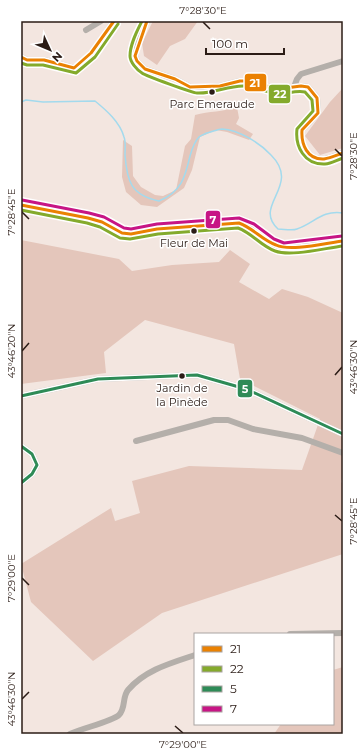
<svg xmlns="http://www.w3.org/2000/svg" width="364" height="755" font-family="Montserrat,sans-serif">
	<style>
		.green { fill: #e4c6bb }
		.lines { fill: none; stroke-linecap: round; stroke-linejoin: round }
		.stream { stroke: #a3daed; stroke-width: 1.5 }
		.minor { stroke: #b4afaa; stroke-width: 6 }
		.bus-1-casing { stroke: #fff; stroke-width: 6 }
		.bus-2-casing { stroke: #fff; stroke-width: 6 }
		.bus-3-casing { stroke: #fff; stroke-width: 6 }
		.bus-4-casing { stroke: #fff; stroke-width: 6 }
		.bus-1 { stroke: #ea8102; stroke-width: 3 }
		.bus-2 { stroke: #84aa2c; stroke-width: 3 }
		.bus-3 { stroke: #2e8b57; stroke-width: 3 }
		.bus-4 { stroke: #c71585; stroke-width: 3 }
		.ticks { fill: none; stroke: #2b1c16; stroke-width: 1.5 }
		.bus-dot { fill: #2b1c16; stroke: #fff; stroke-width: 1.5 }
		.labels { text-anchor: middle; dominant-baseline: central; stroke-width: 3; stroke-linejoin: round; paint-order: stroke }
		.bus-label { font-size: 11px; fill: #2b1c16; stroke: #fff }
		.line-badge { stroke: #fff; stroke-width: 1.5 }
		.badge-label { font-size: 11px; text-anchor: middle; font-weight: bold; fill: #fff }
		.neatline { fill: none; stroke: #2b1c16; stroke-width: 1.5 }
		.ticks-label { font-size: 10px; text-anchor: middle; fill: #2b1c16 }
	</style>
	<rect width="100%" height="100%" fill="#f3e6e0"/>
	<!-- green -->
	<path class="green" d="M153,21h45l-13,18 -15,7 -13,19 -13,-9 -2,-13z
		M342,89l1,59 -23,7 -15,-19 25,-34z
		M237,107l2,11 -3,6 17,10 -4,6 -22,-8 -11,-2 -16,7 -8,33 -8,18 -27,19 -16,-2 -15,-13 -4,-15 1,-37 9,6 1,30 8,11 14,8 8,1 13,-6 9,-44 6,-7 4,-24c14,-4 28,-3 42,-8z
		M21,240l98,19 13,12 40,-6 47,-3 11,-12 20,14 -11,18 30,17 13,-10 26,8 35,16v161l-2,8 2,2v70l-181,59 -69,48 -62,-59 -10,-38 90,-56 4,13 25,-8 -8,-32 57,-15 113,4 18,-51 -80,-40 -6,-35 -89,-24 -41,32 2,21 -85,11z
		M343,667v67h-69l7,-10h52v-54z"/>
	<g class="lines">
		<!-- stream -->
		<path class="stream" d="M21,102l5,-2 17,2 52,-1c11,9 25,21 29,36 2,5 1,12 1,18 2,27 6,40 34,46 22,-9 26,-23 31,-45 2,-7 4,-14 9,-19 2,-2 6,-3 8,-4 5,-1 11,-4 15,-4 17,1 38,14 49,26 31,31 -19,50 7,74 6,0 14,2 19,0 18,-6 24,-19 46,-16"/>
		<!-- minor -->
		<path class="minor" d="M147,21l-9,22 -3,13 2,5 8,8 30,10 15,8 8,1 22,-2 20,-5h8l30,8 23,-3 7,1 9,11 1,15 -16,17c-2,13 4,28 19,29 7,1 15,-4 22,-6
			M86,30l15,-9
			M21,57l6,3h17l30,8c17,-9 29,-32 40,-47
			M294,87l3,-8 4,-5 42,-13
			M21,205l67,13 14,4 20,11 9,1 26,-5 82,-6c19,5 26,22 45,25l59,-7
			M21,396l77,-17 99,-4 49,14 97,45
			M136,441l78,-21h14l25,9 49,9 41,15
			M21,446l11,8 5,11 -5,9 -11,9
			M290,634l53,-1
			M70,734c12,-6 41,-12 49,-19 7,-7 3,-18 9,-25 17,-20 43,-27 67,-35"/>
		<defs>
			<path id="bus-1" d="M147,21l-12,35 2,5 8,8 30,10 15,8 30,-1 20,-5h8l30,8 23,-3 7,1 9,11 1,15 -16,17c-1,14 5,30 22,29 7,-1 13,-4 19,-6
				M21,57l6,3h17l30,8 17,-15 23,-32
				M21,205l67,13 14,4 20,11 9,1 26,-5 82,-6c14,5 23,17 37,22 14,7 50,-2 67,-4"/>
			<path id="bus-2" d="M142,21c-5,10 -12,23 -12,35 0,6 7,14 12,17 4,3 51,20 55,20 16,1 32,-8 48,-7 11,0 22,7 33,8 9,0 18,-4 27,-2l7,8 1,11 -16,18c-2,17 7,36 28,35 6,0 12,-4 18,-6
				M21,63l6,2h16l33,8 19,-16 23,-33
				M21,210l66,13 13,4 20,11 10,1 28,-5 80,-6c14,5 23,18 37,23 16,6 50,-3 68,-5"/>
			<path id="bus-3" d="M21,396l77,-17 99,-4 49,14 97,45
				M21,446l11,8 5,11 -5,9 -11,9"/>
			<path id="bus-4" d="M22,200l67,13 15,4 20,11 7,1 26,-5 82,-6 15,6 20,15 10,4 58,-7"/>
		</defs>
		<!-- bus-1 casing -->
		<use href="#bus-1" class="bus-1-casing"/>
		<!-- bus-2 casing -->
		<use href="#bus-2" class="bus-2-casing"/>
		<!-- bus-3 casing -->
		<use href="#bus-3" class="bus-3-casing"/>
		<!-- bus-4 casing -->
		<use href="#bus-4" class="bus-4-casing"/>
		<!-- bus-1 -->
		<use href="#bus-1" class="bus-1"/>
		<!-- bus-2 -->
		<use href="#bus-2" class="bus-2"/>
		<!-- bus-3 -->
		<use href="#bus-3" class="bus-3"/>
		<!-- bus-4 -->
		<use href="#bus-4" class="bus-4"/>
	</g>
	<!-- ticks -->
	<path class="ticks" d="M203,22l7,7M335,149l7,7M22,212l7,7M22,351l7,-8M335,375l7,-8M335,515l7,6M22,578l7,7M22,699l7,-7M175,726l8,7"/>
	<!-- markers -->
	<g class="bus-dot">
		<circle cx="212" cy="92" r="3.5"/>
		<circle cx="194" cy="231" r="3.5"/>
		<circle cx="182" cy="376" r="3.5"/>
	</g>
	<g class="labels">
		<!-- bus labels -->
		<g class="bus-label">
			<text x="212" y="104">Parc Emeraude</text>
			<text x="194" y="243">Fleur de Mai</text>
			<text x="182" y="388">Jardin de<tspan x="182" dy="14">la Pinède</tspan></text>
		</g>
	</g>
	<g class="line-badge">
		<rect x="244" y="73" width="23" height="19" rx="4" fill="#ea8102"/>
		<rect x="268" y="84" width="23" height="20" rx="4" fill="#84aa2c"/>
		<rect x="205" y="210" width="16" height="19" rx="4" fill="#c71585"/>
		<rect x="237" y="379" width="16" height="19" rx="4" fill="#2e8b57"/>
	</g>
	<g class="badge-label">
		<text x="255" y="87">21</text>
		<text x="280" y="98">22</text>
		<text x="213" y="224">7</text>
		<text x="245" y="393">5</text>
	</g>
	<!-- border -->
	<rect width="364" height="755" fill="none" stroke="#ffffff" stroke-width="44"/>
	<!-- legend -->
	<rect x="194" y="633" width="140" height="92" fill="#ffffff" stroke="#aaa4a2"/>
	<rect x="202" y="646" width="20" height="6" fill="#ea8102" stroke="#aaa4a2"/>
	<text x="230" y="653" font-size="12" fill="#2b1c16">21</text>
	<rect x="202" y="666" width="20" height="6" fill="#84aa2c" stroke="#aaa4a2"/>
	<text x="230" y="673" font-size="12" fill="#2b1c16">22</text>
	<rect x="202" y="686" width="20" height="6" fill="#2e8b57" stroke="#aaa4a2"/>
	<text x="230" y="693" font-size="12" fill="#2b1c16">5</text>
	<rect x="202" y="706" width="20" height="6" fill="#c71585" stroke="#aaa4a2"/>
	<text x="230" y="713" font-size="12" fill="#2b1c16">7</text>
	<!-- north arrow -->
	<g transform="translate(50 50) rotate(134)" stroke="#ffffff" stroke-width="3" paint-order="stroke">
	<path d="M0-3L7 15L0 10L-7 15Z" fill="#2b1c16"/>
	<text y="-6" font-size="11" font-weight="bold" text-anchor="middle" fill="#2b1c16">N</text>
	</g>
	<!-- scale -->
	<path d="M206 48v6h78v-6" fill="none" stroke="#2b1c16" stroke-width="2"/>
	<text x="212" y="48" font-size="12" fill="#2b1c16" stroke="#ffffff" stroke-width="3" paint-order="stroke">100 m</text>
	<rect x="22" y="22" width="320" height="711" class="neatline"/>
	<g class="ticks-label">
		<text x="203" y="14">7°28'30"E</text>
		<text transform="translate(353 156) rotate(-90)" y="4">7°28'30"E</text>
		<text transform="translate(11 212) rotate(-90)" y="4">7°28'45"E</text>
		<text transform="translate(11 351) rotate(-90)" y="4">43°46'20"N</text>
		<text transform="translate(353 367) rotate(-90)" y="4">43°46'30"N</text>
		<text transform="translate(353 521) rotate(-90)" y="4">7°28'45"E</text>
		<text transform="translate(11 578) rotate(-90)" y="4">7°29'00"E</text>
		<text transform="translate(11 699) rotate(-90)" y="4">43°46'30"N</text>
		<text x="183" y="748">7°29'00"E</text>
	</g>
</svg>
